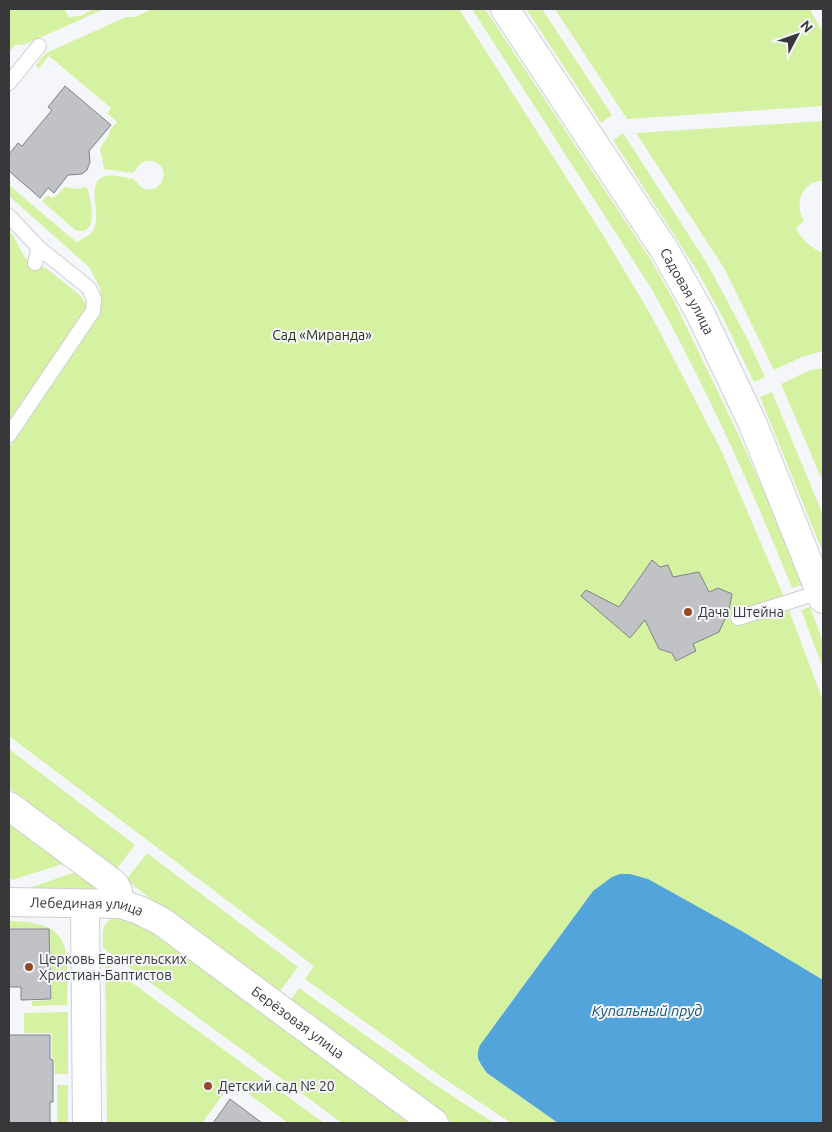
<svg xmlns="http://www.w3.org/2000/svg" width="832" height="1132" font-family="Ubuntu,sans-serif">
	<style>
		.green { fill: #d5f2a2; fill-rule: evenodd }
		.water { fill: #52a4db }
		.building { fill: #c1c2c6; stroke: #818285 }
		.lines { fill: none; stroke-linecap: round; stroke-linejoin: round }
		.lane-casing { stroke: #ccced2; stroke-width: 16 }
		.street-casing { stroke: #ccced2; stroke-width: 30 }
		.secondary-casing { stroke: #ccced2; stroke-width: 30 }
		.lane { stroke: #fff; stroke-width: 14 }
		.street { stroke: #fff; stroke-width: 28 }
		.secondary { stroke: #fff; stroke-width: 28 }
		.poi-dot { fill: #924b26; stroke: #f4f6fa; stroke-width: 2 }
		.labels { text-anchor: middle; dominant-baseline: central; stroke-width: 4; stroke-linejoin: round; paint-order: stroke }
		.street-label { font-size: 14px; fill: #38383a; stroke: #f4f6fa }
		.park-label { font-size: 14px; fill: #283310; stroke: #f4f6fa }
		.poi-label { font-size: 14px; fill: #38383a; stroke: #f4f6fa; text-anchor: start }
		.water-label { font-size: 15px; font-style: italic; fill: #155378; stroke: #f4f6fa }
	</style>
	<rect width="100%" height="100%" fill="#f4f6fa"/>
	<!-- green -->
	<path class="green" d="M9,9h55l5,8 12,-1 12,-7h11l-78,35 -11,1 -6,7z
		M153,9h306l144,226 49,82 69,133 63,147 39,104v279l-78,-47 -152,-42 -113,154 -1,18 8,10 71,50h-47l-71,-47 -135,-97 9,-13 -305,-230v-289l90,-136 2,-6 -1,-17 -11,-21 -80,-71v-11l60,51 8,6c4,-3 10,-5 14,-9 15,-16 -9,-51 15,-57 8,-2 20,2 28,3 18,27 41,-5 23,-16 -5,-3 -10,-3 -16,0l-8,10 -29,-4 -4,-21 9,-13 1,-5 7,-8 -10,-9 4,-5 -62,-52 -11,13 -2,-4 10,-12 80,-36h8zM652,560l2,2 9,21 27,-10 6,1 3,-2 10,20 10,-5 11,22 -10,5 -5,19 -22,11 3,7 -19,10 -32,-62 -14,-10z
		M472,9h13l166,251 23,41 59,122 30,66 39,96 -10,3c-41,-102 -87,-203 -141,-300z
		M526,9h16l70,106 -11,8z
		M555,9h255l10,19h3v78l-196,13z
		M823,121v59c-22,3 -29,23 -19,41l-8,7c6,12 15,20 27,25v98l-21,6 -28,13 -50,-102 -88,-135z
		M623,133l85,132 40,75 17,37 -11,5 -33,-68 -25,-45 -83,-129z
		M65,187l12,2 9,-2 2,3c3,11 11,48 -13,40l-33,-29 6,-6 4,3 3,-1z
		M9,232l3,2 13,24 22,11 33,26 6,9v5l-77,115z
		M823,368v114l-42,-98 29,-14z
		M772,392l51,123v38l-63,-156z
		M810,607l13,35v26l-22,-58z
		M9,749l126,96 -20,26 -106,-83z
		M9,820l57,43 -54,17 -3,-3z
		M147,853l151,114 -20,27 -152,-114z
		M76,872l28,20 -78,-3z
		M114,917l22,1 281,205h-75l-239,-175c0,-15 -3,-23 11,-31z
		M9,921c68,1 58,31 58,84l-35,1v-5l20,-1 -2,-62 -10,-10h-31z
		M105,963l219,160h-36l-56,-41 -30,41h-95z
		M299,988l135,96 60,39h-41l-163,-122z
		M68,1012v62h-13l-1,-16h-2v-25h-28v-20z
		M57,1085h11v38h-11z"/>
	<!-- water -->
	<path class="water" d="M620,874h10l18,5 97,54 78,47v143h-265l-71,-50c-8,-11 -12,-15 -7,-28l113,-154 19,-14z"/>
	<!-- building -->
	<path class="building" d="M65,86l46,39 -22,26 1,11 -3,8 -5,4 -14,1 -14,18 -6,-5 -8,10 -31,-27v-17l9,-11 4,3 30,-36 -4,-3z
		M652,560l8,7 8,-2 5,12 26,-5 10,20 9,-4 14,6 -3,16 -10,22 -26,12 3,7 -20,10 -4,-8 -13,-4 -14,-29 -15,18 -49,-42 5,-6 33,17z
		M9,929h40l2,70 -30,1v-13h-12z
		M9,1035h41v24l3,1v42h-3v21h-41z
		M230,1099l32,24h-49z"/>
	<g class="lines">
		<defs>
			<path id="lane" d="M9,83l30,-37
				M9,216l30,32 50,40 5,11 -1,12 -84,124
				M35,263l4,-15
				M738,618l82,-26"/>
			<g id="street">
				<path d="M9,806l105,78 4,7"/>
				<path id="s1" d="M9,902l112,2 18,6 22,11 273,202"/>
				<path d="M85,904l2,219"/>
			</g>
			<g id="secondary">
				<path id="s2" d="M505,9l160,242 35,62 52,109 71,177"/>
			</g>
		</defs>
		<!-- lane casing -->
		<use href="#lane" class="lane-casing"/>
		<!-- street casing -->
		<use href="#street" class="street-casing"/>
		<!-- secondary casing -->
		<use href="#secondary" class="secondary-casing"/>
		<!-- lane -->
		<use href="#lane" class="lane"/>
		<!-- street -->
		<use href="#street" class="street"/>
		<!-- secondary -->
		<use href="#secondary" class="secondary"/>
	</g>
	<!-- markers -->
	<g class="poi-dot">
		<circle cx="688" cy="612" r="5"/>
		<circle cx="29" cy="967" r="5"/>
		<circle cx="208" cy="1086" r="5"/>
	</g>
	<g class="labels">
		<!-- street labels -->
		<g class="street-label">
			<text stroke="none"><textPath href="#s2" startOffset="336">Садовая улица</textPath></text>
			<text stroke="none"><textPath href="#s1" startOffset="78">Лебединая улица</textPath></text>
			<text stroke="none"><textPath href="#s1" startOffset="326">Берёзовая улица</textPath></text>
		</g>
		<!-- park labels -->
		<g class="park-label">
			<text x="322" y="335">Сад «Миранда»</text>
		</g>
		<!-- poi labels -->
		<g class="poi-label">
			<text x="698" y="612">Дача Штейна</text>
			<text x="39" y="959">Церковь Евангельских<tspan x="39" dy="16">Христиан-Баптистов</tspan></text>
			<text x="218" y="1086">Детский сад № 20</text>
		</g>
		<!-- water labels -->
		<g class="water-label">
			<text x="647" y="1010">Купальный пруд</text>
		</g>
	</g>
	<!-- border -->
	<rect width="832" height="1132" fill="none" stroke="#38383a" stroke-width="20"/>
	<!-- north arrow -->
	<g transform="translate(797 35) rotate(49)" stroke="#f4f6fa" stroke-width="4" paint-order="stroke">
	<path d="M0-4L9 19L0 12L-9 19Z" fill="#38383a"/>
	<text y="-8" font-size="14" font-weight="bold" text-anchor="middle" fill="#38383a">N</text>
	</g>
</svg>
